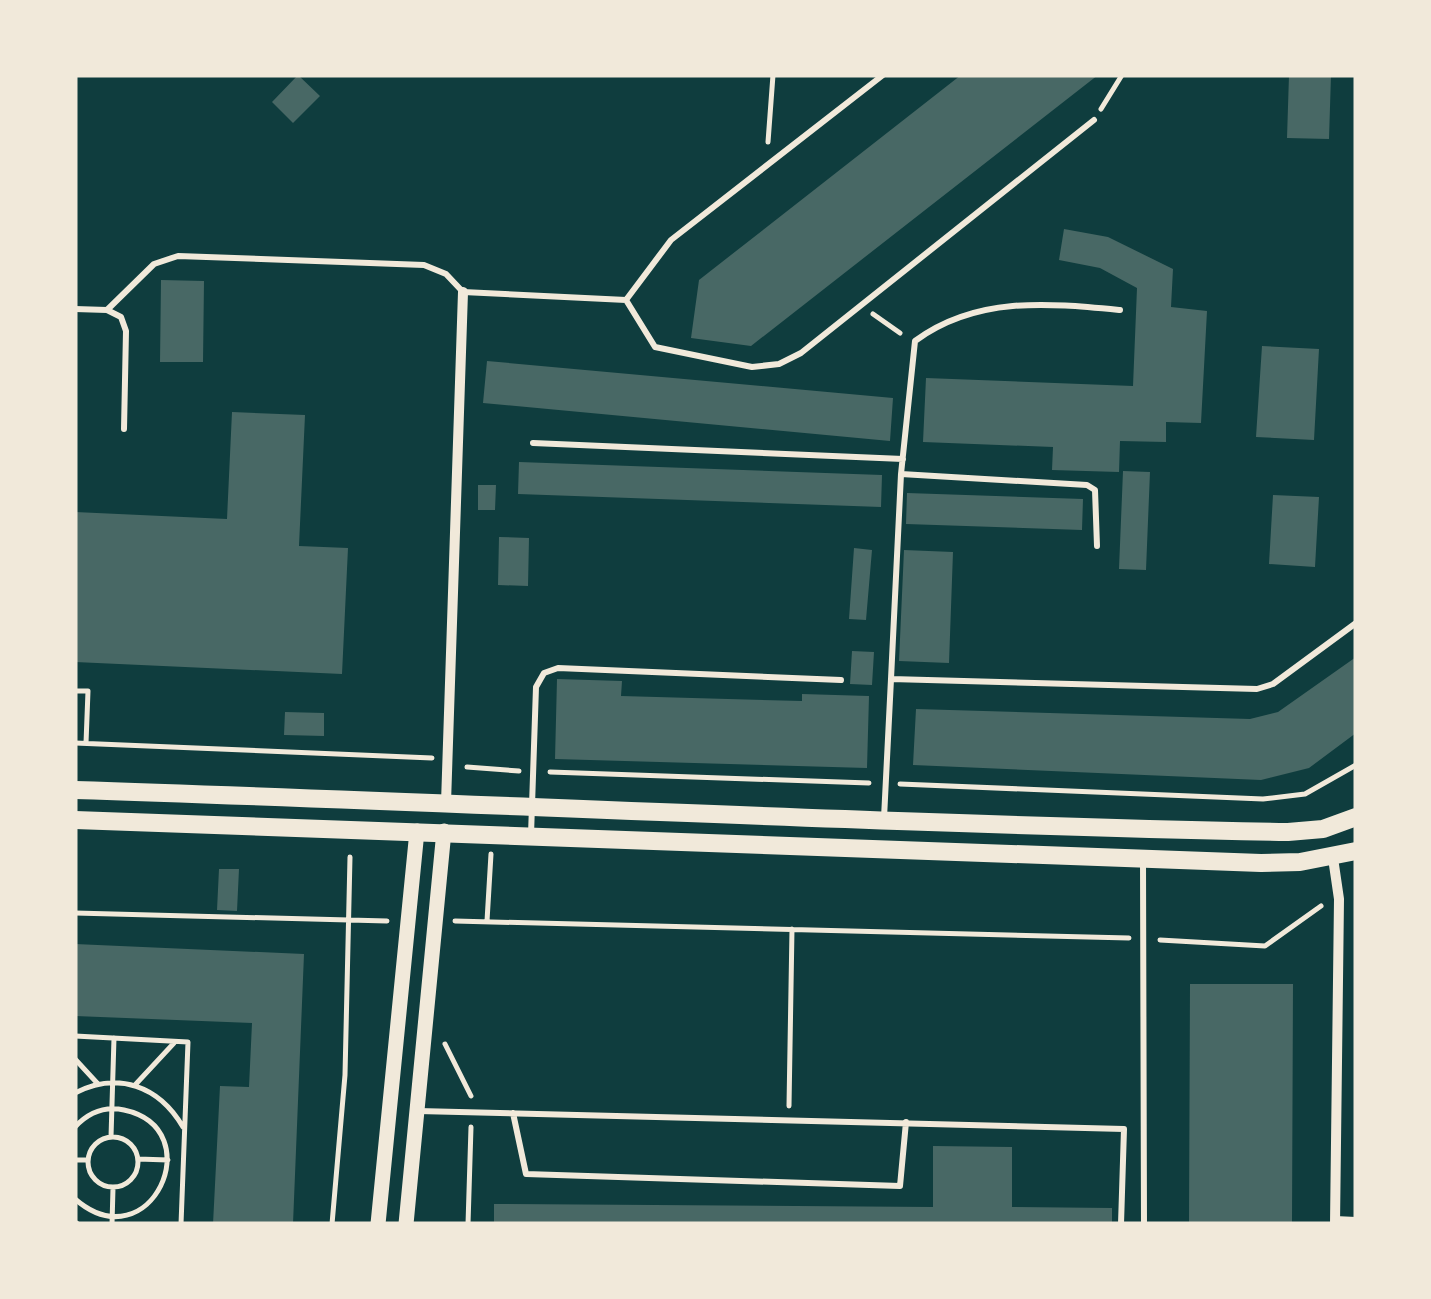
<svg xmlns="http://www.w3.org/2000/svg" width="1431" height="1299" font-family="Lora,serif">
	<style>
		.building { fill: #486865 }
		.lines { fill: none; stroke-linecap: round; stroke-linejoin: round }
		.path { stroke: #f1e9da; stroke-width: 5 }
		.service { stroke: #f1e9da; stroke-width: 6 }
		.minor { stroke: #f1e9da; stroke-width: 10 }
		.tertiary { stroke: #f1e9da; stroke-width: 15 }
		.primary { stroke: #f1e9da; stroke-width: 18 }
	</style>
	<rect width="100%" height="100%" fill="#0f3d3e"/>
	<!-- building -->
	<path class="building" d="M298,75l22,21 -27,27 -21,-21z
		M961,75h137l-347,271 -60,-8 8,-58z
		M1289,75h42l-2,64 -42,-1z
		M1064,229l44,8 65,32 -2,38 36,4 -6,112 -35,-1v20l-46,-1 -1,31 -67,-2 1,-23 -130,-5 3,-64 207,8 4,-98 -37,-20 -41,-8z
		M161,280l43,1 -1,81h-43z
		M1262,346l57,3 -5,91 -58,-3z
		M487,361l406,37 -3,43 -407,-38z
		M232,412l73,3 -6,131 49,2 -6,126 -267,-12v-150l152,7z
		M519,462l363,13 -1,32 -363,-13z
		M1123,471l27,1 -4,98 -27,-1z
		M478,485h18l-1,25h-17z
		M907,493l176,6 -1,31 -176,-6z
		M1273,495l46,2 -4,70 -46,-3z
		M499,537l30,1 -1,48 -30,-1z
		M854,548l18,2 -6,70 -17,-1z
		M904,550l49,2 -4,111 -50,-2z
		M852,651l22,1 -2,33 -22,-1z
		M1356,657v76l-47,35 -48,12 -348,-15 3,-56 334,10 28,-7z
		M557,679l65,2 -1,15 181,5v-7l67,2 -2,72 -312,-9z
		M285,712l39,1v23l-40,-1z
		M219,869h20l-2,42 -20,-1z
		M75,944l229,10 -11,270h-80l7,-138 29,1 3,-64 -177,-7z
		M1190,984h103l-1,240h-103z
		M933,1146l79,1v60l100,1v16h-618v-20l439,3z"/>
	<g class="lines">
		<!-- path -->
		<path class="path" d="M1101,109l21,-34
			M768,142l5,-67
			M873,314l27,19
			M75,691h13l-2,52
			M75,743l357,15
			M467,767l52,4
			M550,772l319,11
			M900,784l363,15 42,-5 51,-29
			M75,913l312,8
			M455,921l674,17
			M487,921l4,-67
			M1160,940l105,6 56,-40
			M75,1036l113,6 -7,182
			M445,1044l26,52
			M75,1059l23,25
			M135,1085l39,-42
			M75,1093c43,-22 84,-7 108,34
			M789,1106l3,-177
			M75,1127c13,-14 30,-21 49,-17 88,19 26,154 -49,89
			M88 1162a25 25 0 1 1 50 0a25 25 0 1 1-50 0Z
			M111,1137l3,-99
			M138,1159l30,1
			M75,1160h13
			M75,1222l3,2
			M112,1224l1,-36
			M332,1224l13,-149 5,-218
			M468,1224l3,-97"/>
		<!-- service -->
		<path class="service" d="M626,300l45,-60 212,-165
			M75,309l32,1 14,7 5,14 -2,98
			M107,310l47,-46 24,-8 246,9 22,9 17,18 163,8 29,47 97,20 27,-3 22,-11 293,-233
			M1120,310c-73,-7 -144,-14 -205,31l-14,133 -10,205 366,10 16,-5 83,-61
			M533,443l370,16
			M901,474l186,11 8,5 2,56
			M884,818l7,-139
			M531,835l5,-148 8,-14 14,-5 283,12
			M1143,860l1,364
			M418,1111l706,18 -3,95
			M513,1113l13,61 374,12 6,-64
			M1335,1219l21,1"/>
		<!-- minor -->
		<path class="minor" d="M446,803l17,-511
			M1333,858l6,41 -4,325"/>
		<!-- tertiary -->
		<path class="tertiary" d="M378,1224l39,-393
			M406,1224l38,-393"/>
		<!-- primary -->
		<path class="primary" d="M75,790c405,13 809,34 1213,42l35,-3 33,-12
			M75,820l1186,43 39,-1 56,-11"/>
	</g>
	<!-- border -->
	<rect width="1431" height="1299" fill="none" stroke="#f1e9da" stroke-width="155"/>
</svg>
